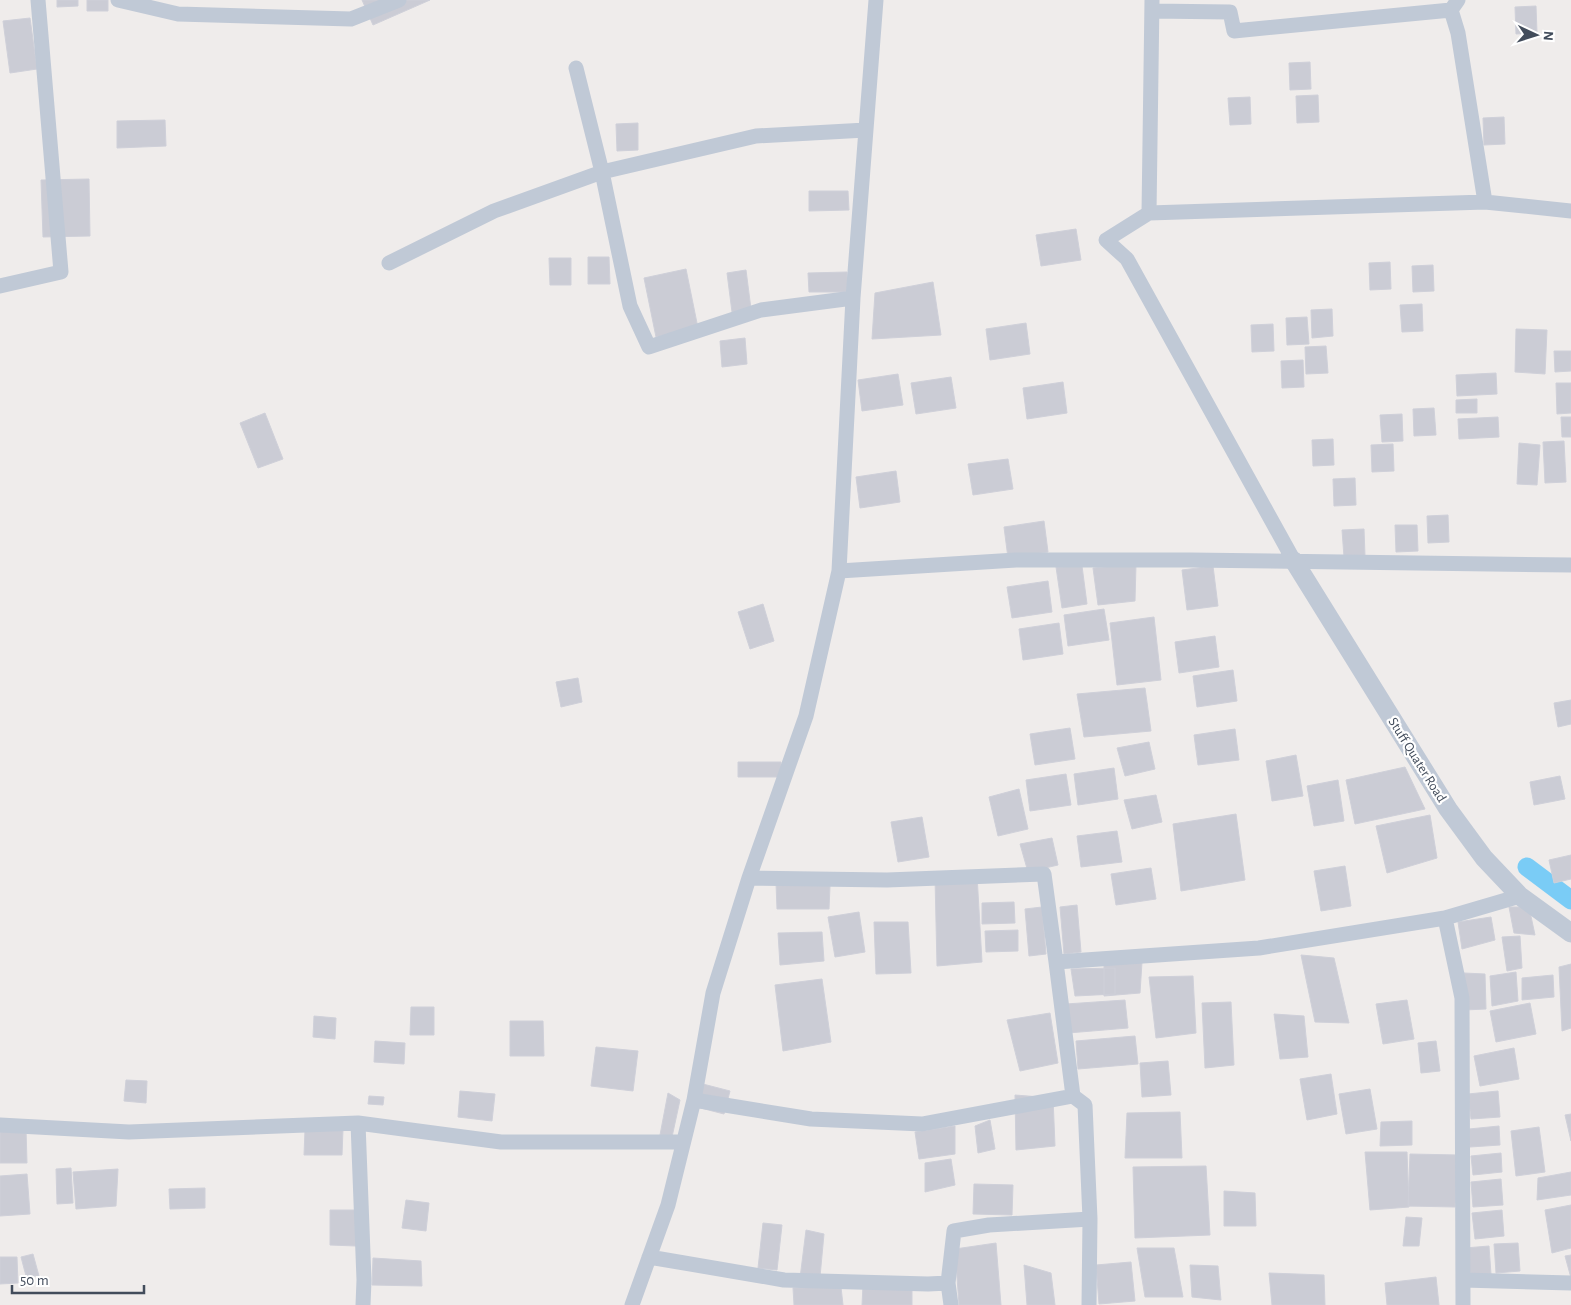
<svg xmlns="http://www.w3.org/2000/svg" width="1571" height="1305" font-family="'Alegreya Sans',sans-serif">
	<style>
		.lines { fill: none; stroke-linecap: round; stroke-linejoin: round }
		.canal { stroke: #7accf6; stroke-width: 19 }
		.building { fill: #cbccd5; stroke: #cfd0d9 }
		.minor { stroke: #c0c9d6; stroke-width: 15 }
		.tertiary { stroke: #c0c9d6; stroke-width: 19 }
		.labels { text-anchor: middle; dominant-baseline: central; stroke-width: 4.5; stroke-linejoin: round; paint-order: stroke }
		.street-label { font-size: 14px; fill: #424c5b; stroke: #fff }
	</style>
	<rect width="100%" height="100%" fill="#efeceb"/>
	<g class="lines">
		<!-- canal -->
		<path class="canal" d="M1527,867l44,33"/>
	</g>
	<!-- building -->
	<path class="building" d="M57,0h21v6l-21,1z
		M87,0h21v11h-21z
		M362,0h68l-57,25z
		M1536,6l1,27 -21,1 -1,-27z
		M30,18l7,51 -27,4 -7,-52z
		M1310,62l1,27 -21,1 -1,-27z
		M1318,95l1,27 -22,1 -1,-27z
		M1250,97l1,27 -21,1 -2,-27z
		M1504,117l1,27 -21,1 -1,-27z
		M165,120l1,26 -49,2v-27z
		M638,123v27l-21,1 -1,-27z
		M89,179l1,57 -47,1 -2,-57z
		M809,191h39l1,19 -40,1z
		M1076,229l5,31 -40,6 -5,-31z
		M588,257h21l1,27h-22z
		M549,258h22v27h-21z
		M1390,262l1,27 -21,1 -1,-27z
		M1433,265l1,26 -21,1 -1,-26z
		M686,269l12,59 -42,9 -12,-59z
		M746,270l5,39 -19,3 -5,-39z
		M847,272l1,20h-39l-1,-19z
		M933,282l8,53 -69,4 3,-46z
		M1422,304l1,27 -21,1 -2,-27z
		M1332,309l1,27 -21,2 -1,-28z
		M1307,317l2,27 -22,1 -1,-27z
		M1026,323l4,31 -40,6 -4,-31z
		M1273,324l1,27 -22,1 -1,-27z
		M1516,329l31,1 -2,44 -30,-2z
		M745,338l2,26 -25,3 -2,-26z
		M1326,346l2,27 -22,1 -1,-27z
		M1554,351h17v20l-16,1z
		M1303,360l1,27 -22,1 -1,-27z
		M1496,373l1,21 -40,2 -1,-21z
		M898,374l5,31 -41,6 -4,-31z
		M951,377l5,31 -40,6 -5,-31z
		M1063,382l4,31 -40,6 -4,-31z
		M1556,383h15v30l-14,1z
		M1477,399v14h-21v-13z
		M1434,408l2,27 -22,1 -1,-27z
		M265,413l18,46 -25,9 -18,-45z
		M1402,414l1,27 -21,1 -2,-27z
		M1498,417l1,20 -40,2 -1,-20z
		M1561,417h10v20h-9z
		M1333,439l1,26 -21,1 -1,-26z
		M1564,441l2,41 -21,1 -2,-41z
		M1519,443l21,2 -3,40 -20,-1z
		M1393,444l1,27 -22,1 -1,-27z
		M1008,459l5,30 -40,6 -5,-31z
		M896,471l4,31 -40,6 -4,-31z
		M1355,478l1,27 -22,1 -1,-27z
		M1448,515l1,27 -21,1 -1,-27z
		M1044,521l4,31 -40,6 -4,-31z
		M1395,525h22l1,26 -22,1z
		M1364,529l1,27 -21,1 -2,-27z
		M1136,564l-1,37 -37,4 -5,-37z
		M1082,566l5,38 -25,4 -6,-41z
		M1213,566l5,40 -31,4 -5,-40z
		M1048,581l4,31 -40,6 -5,-31z
		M763,604l11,37 -24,8 -12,-37z
		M1104,609l5,31 -41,6 -4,-31z
		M1154,617l7,63 -44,5 -7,-62z
		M1059,623l4,31 -40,6 -4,-31z
		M1215,636l4,31 -40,6 -4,-31z
		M1233,670l4,31 -40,6 -4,-31z
		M578,678l4,24 -21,5 -5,-25z
		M1145,688l6,43 -67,6 -7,-43z
		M1571,700v24l-13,3 -4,-24z
		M1070,728l5,31 -40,6 -5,-31z
		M1235,729l4,31 -41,5 -4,-30z
		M1149,742l6,27 -30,7 -8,-28z
		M1296,755l7,41 -31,5 -6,-40z
		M738,762h43v15h-43z
		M1405,767l20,42 -70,15 -9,-44z
		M1114,768l4,31 -40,6 -4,-31z
		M1066,774l5,31 -41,6 -4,-31z
		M1560,776l5,23 -31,6 -4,-23z
		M1338,780l6,41 -30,5 -7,-40z
		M1019,789l9,40 -30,7 -9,-39z
		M1156,795l6,27 -30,7 -8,-29z
		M1236,814l9,66 -64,11 -8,-67z
		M1430,815l7,43 -50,15 -11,-47z
		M922,817l7,40 -31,5 -7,-40z
		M1117,831l5,31 -41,5 -4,-31z
		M1052,838l6,27 -30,7 -8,-28z
		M1571,855v24l-17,4 -5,-23z
		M1345,866l6,40 -30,5 -7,-40z
		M1151,868l5,31 -40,6 -5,-31z
		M977,875l5,87 -45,4 -2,-89z
		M776,883l54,3 -1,23h-52z
		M1014,902l1,21 -33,1v-21z
		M1077,905l4,47 -17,2 -4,-47z
		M1042,907l4,47 -17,2 -4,-47z
		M1509,907h20l6,28 -21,-2z
		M859,912l6,40 -30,5 -7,-40z
		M1491,917l4,23 -33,9 -4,-27z
		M874,922h34l3,51 -35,1z
		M1018,930v21l-32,1 -1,-21z
		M822,932l2,29 -44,4 -2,-32z
		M1520,936l2,32 -15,3 -5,-34z
		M1301,955l33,3 15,65 -34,-1z
		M1142,962l-2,31 -36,3v-32z
		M1571,964v64l-9,3 -3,-64z
		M1115,968v26l-40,2 -4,-27z
		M1516,972l2,29 -26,5 -2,-30z
		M1464,973l21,1 1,35 -22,1z
		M1553,975l1,22 -32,3v-22z
		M1193,976l3,57 -40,5 -7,-61z
		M822,979l9,63 -48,9 -8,-66z
		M1125,1000l3,28 -60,5 -2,-29z
		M1407,1000l7,39 -31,5 -7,-40z
		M1231,1002l3,63 -29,3 -3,-65z
		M1530,1003l6,31 -40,8 -6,-31z
		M411,1007h23v28h-24z
		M1050,1013l8,50 -38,8 -13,-51z
		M1274,1014l30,2 4,41 -28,2z
		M314,1016l22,2 -1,21 -22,-2z
		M510,1021h33l1,35h-34z
		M1135,1036l3,28 -60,5 -2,-28z
		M375,1041l30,2 -1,21 -30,-2z
		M1436,1041l4,30 -19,2 -3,-30z
		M596,1047l42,4 -5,40 -42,-5z
		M1514,1048l5,31 -39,7 -6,-30z
		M1168,1061l3,34 -29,2 -2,-34z
		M1331,1074l6,40 -30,6 -7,-41z
		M126,1080l21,1 -1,22 -22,-2z
		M699,1083l31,8 -6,23 -31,-8z
		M1370,1089l7,40 -31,5 -7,-40z
		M460,1091l35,3 -3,27 -34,-4z
		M1498,1091l2,26 -29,2 -3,-25z
		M668,1093l12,7 -8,37 -12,-2z
		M1015,1095l38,3 2,48 -39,4z
		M369,1096l15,1 -1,8 -15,-1z
		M1180,1112l2,46h-57l2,-45z
		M1571,1114v27l-6,-26z
		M990,1120l5,29 -17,4 -3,-27z
		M1412,1121v24l-32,1 1,-24z
		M955,1126v28l-36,5 -4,-27z
		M1499,1126l1,19 -30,2 -1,-18z
		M1539,1127l6,45 -29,4 -5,-45z
		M26,1129l1,34h-27v-33z
		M343,1129l-1,26h-38l1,-25z
		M1365,1152h42l2,55 -39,3z
		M1501,1153l1,19 -29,3 -2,-19z
		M1410,1154l48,1 -3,52 -47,-1z
		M951,1159l4,26 -30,7v-29z
		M1206,1166l4,69 -75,3 -2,-71z
		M71,1168l2,35 -16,1 -1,-35z
		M118,1169l-2,37 -40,3 -3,-37z
		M1571,1172v23l-34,5 1,-22z
		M27,1174l3,40 -30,2v-40z
		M1501,1179l2,26 -30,2 -2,-25z
		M974,1184l39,1 -1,30 -39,-1z
		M205,1188v20l-35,1 -1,-20z
		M1224,1191l31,2 1,33h-32z
		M406,1200l23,3 -3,28 -24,-3z
		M1571,1205v43l-19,5 -7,-43z
		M330,1210h27l-1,36 -26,-1z
		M1502,1210l2,26 -29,3 -3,-26z
		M1406,1217l16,1 -3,28h-16z
		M763,1223l19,2 -5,45 -19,-2z
		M806,1230l18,4 -4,43 -20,1z
		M996,1243l5,62h-42l-4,-56z
		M1518,1243l2,28 -24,2 -2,-29z
		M1489,1246l2,28 -24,2 -2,-28z
		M1137,1248h37l9,49h-38z
		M33,1254l6,22h-13l-5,-19z
		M1571,1255v23l-6,-22z
		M0,1257h17l1,26 -18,1z
		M373,1258l48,3 1,25 -50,-1z
		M1131,1262l4,39 -36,3 -3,-39z
		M1024,1265l27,8 4,32h-28z
		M1190,1265l28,1 3,34 -29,-3z
		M1269,1273l55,2 1,30h-53z
		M1436,1277l3,28h-52l-2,-22z
		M863,1285h49v20h-50z
		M841,1287l2,18h-49l-1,-17z"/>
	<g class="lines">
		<!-- minor -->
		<path class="minor" d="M118,0l60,14 173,5 48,-19
			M1152,11l78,1 4,19 217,-21
			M576,68l26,104 28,134 19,41 112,-37 92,-12
			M1485,202l86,9
			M1149,213l3,-213
			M389,263l105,-52 108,-39 154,-36 110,-6
			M0,286l61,-14 -23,-272
			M1294,561l-167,-302 -21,-19 43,-27 336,-11 -27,-169 -7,-23 7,-10
			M839,571l177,-11h174l381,5
			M749,878l138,2 157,-6 12,88
			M1445,918l17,80 1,307
			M1073,1096l12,9 5,114 -1,86
			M694,1100l117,19 111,5 151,-28 -17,-134 203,-14 186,-30 75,-22
			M358,1123l6,157 -1,25
			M0,1125l129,7 229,-9 143,19h181
			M649,1257l135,23 144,4 20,-1 6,-52 35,-6 101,-6
			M1463,1280l108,3
			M948,1283l3,22
			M632,1305l36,-100 26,-105 19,-107 36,-115 57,-162 33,-145 14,-273 23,-298"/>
		<!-- tertiary -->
		<path class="tertiary" d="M1294,561l154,248 36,49 36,38 51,37"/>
	</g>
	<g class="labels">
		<!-- street labels -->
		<g class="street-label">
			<text transform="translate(1417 760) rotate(58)">Stuff Quater Road</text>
		</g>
	</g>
	<!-- north arrow -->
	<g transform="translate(1536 35) rotate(94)" stroke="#ffffff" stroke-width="4" paint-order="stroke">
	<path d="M0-4L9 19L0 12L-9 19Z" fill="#424c5b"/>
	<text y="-8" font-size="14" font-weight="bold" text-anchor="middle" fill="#424c5b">N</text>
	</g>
	<!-- scale -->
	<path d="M12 1285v8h132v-8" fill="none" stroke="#424c5b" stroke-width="2.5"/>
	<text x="20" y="1285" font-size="15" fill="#424c5b" stroke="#ffffff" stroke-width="4" paint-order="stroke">50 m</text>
</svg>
